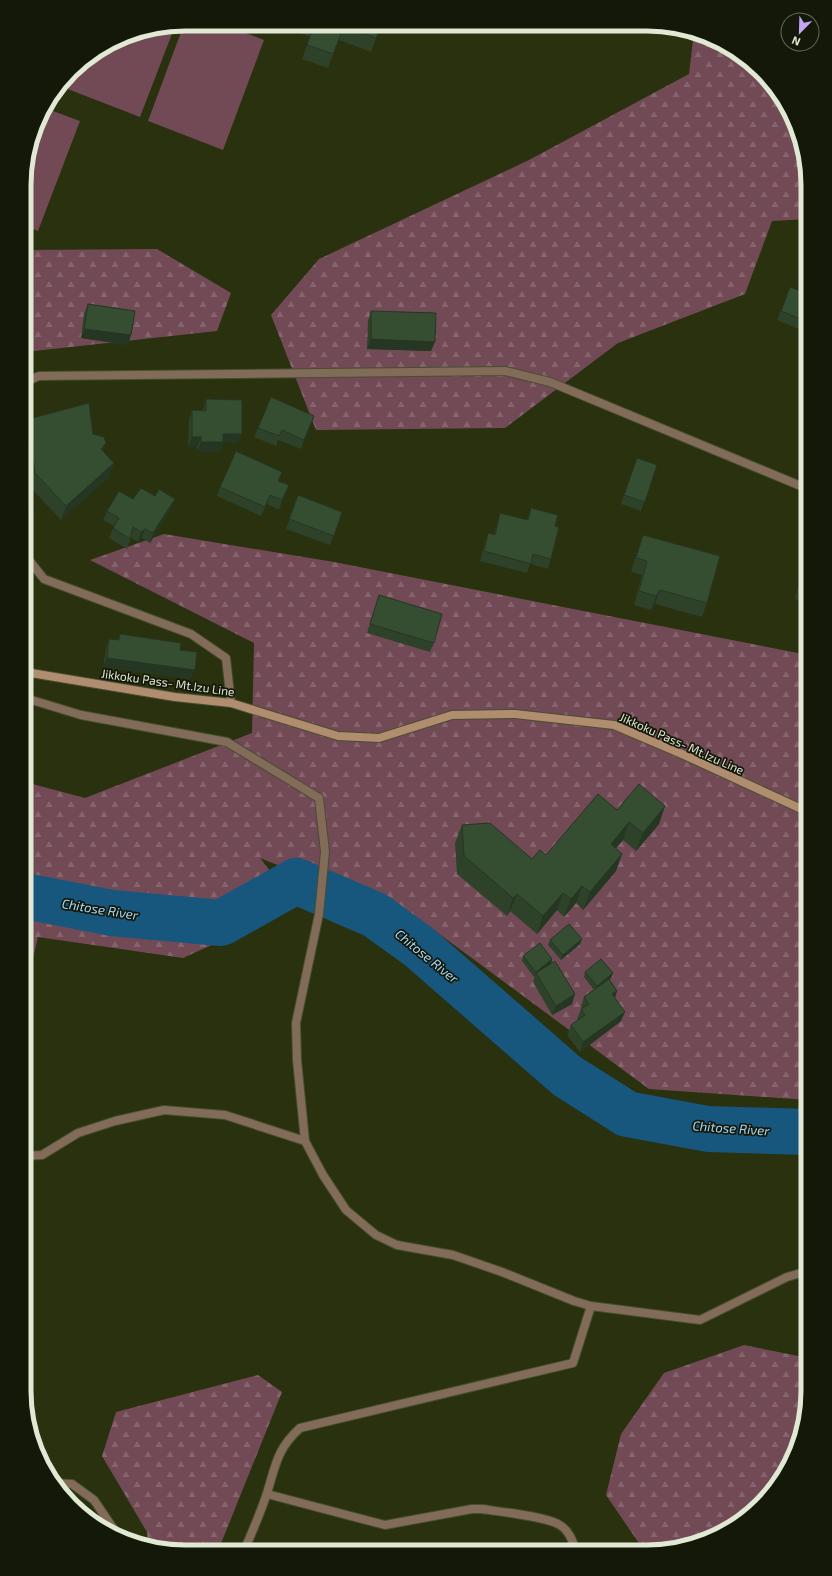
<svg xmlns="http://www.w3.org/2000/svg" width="832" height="1576" font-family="'Exo 2',sans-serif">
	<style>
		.forest { fill: url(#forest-firs) }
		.garden { fill: #714a55 }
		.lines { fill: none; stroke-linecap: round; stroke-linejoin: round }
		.river { stroke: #17567d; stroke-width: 46 }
		.street-casing { stroke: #464e2f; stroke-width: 10 }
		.secondary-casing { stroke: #464e2f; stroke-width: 10 }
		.street { stroke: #826b58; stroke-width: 8 }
		.secondary { stroke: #b18d6f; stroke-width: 8 }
		.wall { fill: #2e422a }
		.shaded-wall { fill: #253622 }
		.building { fill: #354d31; stroke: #253622 }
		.labels { text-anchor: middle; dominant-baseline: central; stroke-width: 3.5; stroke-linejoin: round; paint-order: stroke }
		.street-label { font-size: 12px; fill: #e1e8d4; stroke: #141809 }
		.water-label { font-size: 13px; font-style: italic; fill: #a6d7fb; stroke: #141809 }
		.rim { fill: none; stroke: #e1e8d4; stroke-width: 5 }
	</style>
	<defs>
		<pattern id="forest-firs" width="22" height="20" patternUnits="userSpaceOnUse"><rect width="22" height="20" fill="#714a55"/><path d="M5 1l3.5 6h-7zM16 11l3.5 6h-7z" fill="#85646d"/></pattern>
	</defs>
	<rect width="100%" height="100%" fill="#29310f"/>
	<!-- forest -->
	<path class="forest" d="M694,32c44,15 75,40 96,83 3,6 8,13 10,19 7,28 8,57 8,85l-36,2 -27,73 -127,49 -113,85 -189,2 -45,-115 48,-56 210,-99 160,-86z
		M157,249l74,44 -14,38 -192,21v-102z
		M164,534l170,28 474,93v445l-159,-11 -222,-164 -167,-67 37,48 -114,52 -145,-21 -14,59 1,-214 60,16 167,-65 2,-90 -164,-83z
		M744,1345l64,13v44l-12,50 -21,37 -38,36 -38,19 -54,8 -39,-57 15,-61 43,-61z
		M258,1375l24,17 -64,159h-54l-16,-5 -1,-14 -45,-76 14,-44z"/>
	<!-- garden -->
	<path class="garden" d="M184,24h39l41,16 -41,110 -75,-29z
		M175,26l-35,91 -75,-29 5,-12 9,-12 45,-28z
		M45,108l35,13 -42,110 -13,-5v-62l16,-50z"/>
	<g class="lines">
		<!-- river -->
		<path class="river" d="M25,896l87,17 109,10 75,-42 79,34 43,31 149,130 60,38 81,15 100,3"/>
		<defs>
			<path id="street" d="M25,382l14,-6 466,-5 45,11 258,107
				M25,555l19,24 147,55 35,24 5,45
				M25,698l56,17 146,27 92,56 6,54 -6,62 -23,109 1,37 8,81 18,34 23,35 30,25 21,10 56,10 49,17 72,29 17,5 109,14 87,-43 21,-6
				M24,1156l18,-1 36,-22 37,-12 49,-11 61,5 80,26
				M53,1483l19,1 22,16 25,37
				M267,1494l118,31 87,-16h10c19,3 61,7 76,15 10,5 16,17 17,28
				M244,1551c8,-19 17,-39 23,-58 9,-29 10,-44 33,-65l273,-65 18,-57"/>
			<path id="secondary" d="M25,672l150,25 56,6 107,33 41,2 73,-23 63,-1 99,11 68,29 126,58"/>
		</defs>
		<!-- street casing -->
		<use href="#street" class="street-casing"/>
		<!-- secondary casing -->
		<use href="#secondary" class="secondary-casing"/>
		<!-- street -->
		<use href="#street" class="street"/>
		<!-- secondary -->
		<use href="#secondary" class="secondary"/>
	</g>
	<!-- wall -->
	<path class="wall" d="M288,25h93l-10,27 -32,-12 -11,28 -26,-9 8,-22 -24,-9z
		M790,287l18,7v39l-31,-13z
		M88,304l40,41 -47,-7 3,-24z
		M371,311l60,40 -64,-2 1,-28z
		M206,399l32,44h-15l-3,9 -23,-1v-4h-9l1,-27 3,-10h11z
		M314,416l-13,33 -23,-9 -2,6 -22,-9 4,-9z
		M25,420l68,14 13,9 -3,8 11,12 -5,14 -48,43 -31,-33 -3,-20 -2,1z
		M637,458l20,7 -16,46 -20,-7z
		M282,472l-3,9 6,14 -6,15 -12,-6 -6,12 -44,-20 3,-9z
		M298,495l44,17 -12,33 -44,-16z
		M155,496l20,3 -4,9 -21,35 -8,-5 -4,4 -7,-4 -4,11 -18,-11 5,-12 -11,-6 4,-9 26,-12z
		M531,508l24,18 -4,33 -3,10 -18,-5 -3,9 -47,-12 5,-19 3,-9 6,1 3,-11 3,-10 27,7z
		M643,535l64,68 -5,14 -47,-13 -4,6 -17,-5 8,-30 -11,-3 7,-23z
		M808,558v45l-13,-4 7,-27z
		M379,595l55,48 -4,9 -63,-19z
		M120,634l60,16 11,29 -88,-12 3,-19 3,-9 9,1z
		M617,810l42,14 -23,27 -13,-11 -7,8v23l-33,39 -7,-7 -12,14 -7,-7 -20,24 -27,-23 -3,5 -50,-42 -2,-31 7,-18 70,34 14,-4z
		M582,939l-2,5 -19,16 -13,-15 2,-5z
		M523,956l29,3 -1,5 21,40 -20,11 -19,-33 2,-6 -1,1 -12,-16z
		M585,972l28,1 -2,5 -2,1 8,12 -2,7 6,23 -41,31 -13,-17 4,-10 7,-5 -1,-1 4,-10h1l-1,-2 3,-10 10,-7 -10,-13z"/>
	<!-- shaded-wall -->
	<path class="shaded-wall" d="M84,329l47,6 -3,10 -47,-7z
		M371,339l64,3 -4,9 -64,-2z
		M314,416l-3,9 -10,24 3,-9z
		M223,434h19l-4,9h-15l-3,9 -23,-1 4,-9z
		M192,437h9l-4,10h-9z
		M106,443l-5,14v-8z
		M32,453l-5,14 -2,1v-13z
		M114,463l-5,14 -48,43 5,-14z
		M289,485l-10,25 3,-10z
		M270,495l-3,9 -6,12 4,-9z
		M175,499l-4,9 -21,35 3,-10z
		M145,529l-3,9 -4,4 3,-10z
		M660,590l-5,14 -4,6 5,-14z
		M107,658l88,12 -4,9 -88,-12z
		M665,806l-6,18 -23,27 7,-18z
		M629,822l-6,18 -19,22 7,-18z
		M622,854l-6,17 -33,39 7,-18z
		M582,886l-6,17 -12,14 7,-18z
		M563,893l-6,17 -20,24 6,-18z
		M517,894l-7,17 -3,5 6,-18z
		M582,939l-2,5 -19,16 2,-5z
		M552,959l-1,5 -15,9 -1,3 -1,1 2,-5z
		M613,973l-2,5 -16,13 2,-5z
		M617,991l-3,9 -2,-6z
		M575,994l-3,10 -20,11 4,-9z
		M625,1012l-4,9 -41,31 3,-10z"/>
	<!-- building -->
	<path class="building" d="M314,25h67l-5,13 -32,-12 -11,28 -26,-9z
		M790,287l18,7v28l-27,-11z
		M88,304l47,7 -4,24 -47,-6z
		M371,311l65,2 -1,29 -64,-3z
		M271,397l43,19 -10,24 -22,-10 -3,6 -21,-8z
		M206,399l36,1v34h-19v8h-22v-5h-9v-27l14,1z
		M89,403l4,31 11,3 2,6 -5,6 13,14 -48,43 -31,-33 -3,-20 -7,2v-35z
		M236,451l46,21 -4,9 11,4 -7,15 -12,-5 -5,12 -45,-20z
		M637,458l20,7 -12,37 -21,-7z
		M141,488l14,8 4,-7 16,10 -22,34 -8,-4 -4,3 -8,-5 -3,12 -17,-11 6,-10 -12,-7 12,-20 14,8z
		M298,495l44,17 -8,24 -45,-17z
		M531,508l27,7 -3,11 4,1 -8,32 -18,-5 -2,10 -47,-13 4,-18 7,2 5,-22 28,7z
		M643,535l77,21 -13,47 -47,-13 -4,6 -17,-5 8,-30 -11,-3z
		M808,558v30l-8,-3z
		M25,584l3,2 -3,4z
		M379,595l63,19 -8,29 -64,-19z
		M120,634l61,9 -1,7 17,2 -2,18 -88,-12 2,-19 10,1z
		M639,784l26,22 -22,27 -14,-11 -18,22 11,10 -32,38 -8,-6 -11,13 -8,-6 -20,23 -26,-22 -4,4 -49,-42 -2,-31 28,-2 42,36 8,-9 6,5 52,-61 19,16z
		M569,924l13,15 -19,16 -13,-15z
		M540,943l12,16 -16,13 -13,-16z
		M601,959l12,14 -16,13 -12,-14z
		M555,961l20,33 -19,12 -20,-33z
		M609,979l8,12 -5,3 13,18 -42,30 -12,-17 14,-10 -4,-6 8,-5 -5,-7z"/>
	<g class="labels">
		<!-- street labels -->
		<g class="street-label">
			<text transform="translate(168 682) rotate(8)">Jikkoku Pass- Mt.Izu Line</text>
			<text transform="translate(682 743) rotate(24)">Jikkoku Pass- Mt.Izu Line</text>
		</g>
		<!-- water labels -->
		<g class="water-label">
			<text transform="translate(100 909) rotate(9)">Chitose River</text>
			<text transform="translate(427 956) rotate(39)">Chitose River</text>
			<text transform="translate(731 1128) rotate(4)">Chitose River</text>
		</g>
	</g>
	<!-- crop -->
	<path d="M0 0H832V1576H0ZM185 31H647A154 154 0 0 1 801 185V1391A154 154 0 0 1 647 1545H185A154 154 0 0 1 31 1391V185A154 154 0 0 1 185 31Z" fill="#141809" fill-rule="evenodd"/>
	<path class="rim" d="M185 31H647A154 154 0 0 1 801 185V1391A154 154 0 0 1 647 1545H185A154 154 0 0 1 31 1391V185A154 154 0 0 1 185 31Z"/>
	<!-- north arrow -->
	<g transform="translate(800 32) rotate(203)"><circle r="19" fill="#141809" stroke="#666b5a"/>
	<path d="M0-3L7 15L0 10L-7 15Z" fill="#c3a7f2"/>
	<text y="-6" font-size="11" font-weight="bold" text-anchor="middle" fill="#e1e8d4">N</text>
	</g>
</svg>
